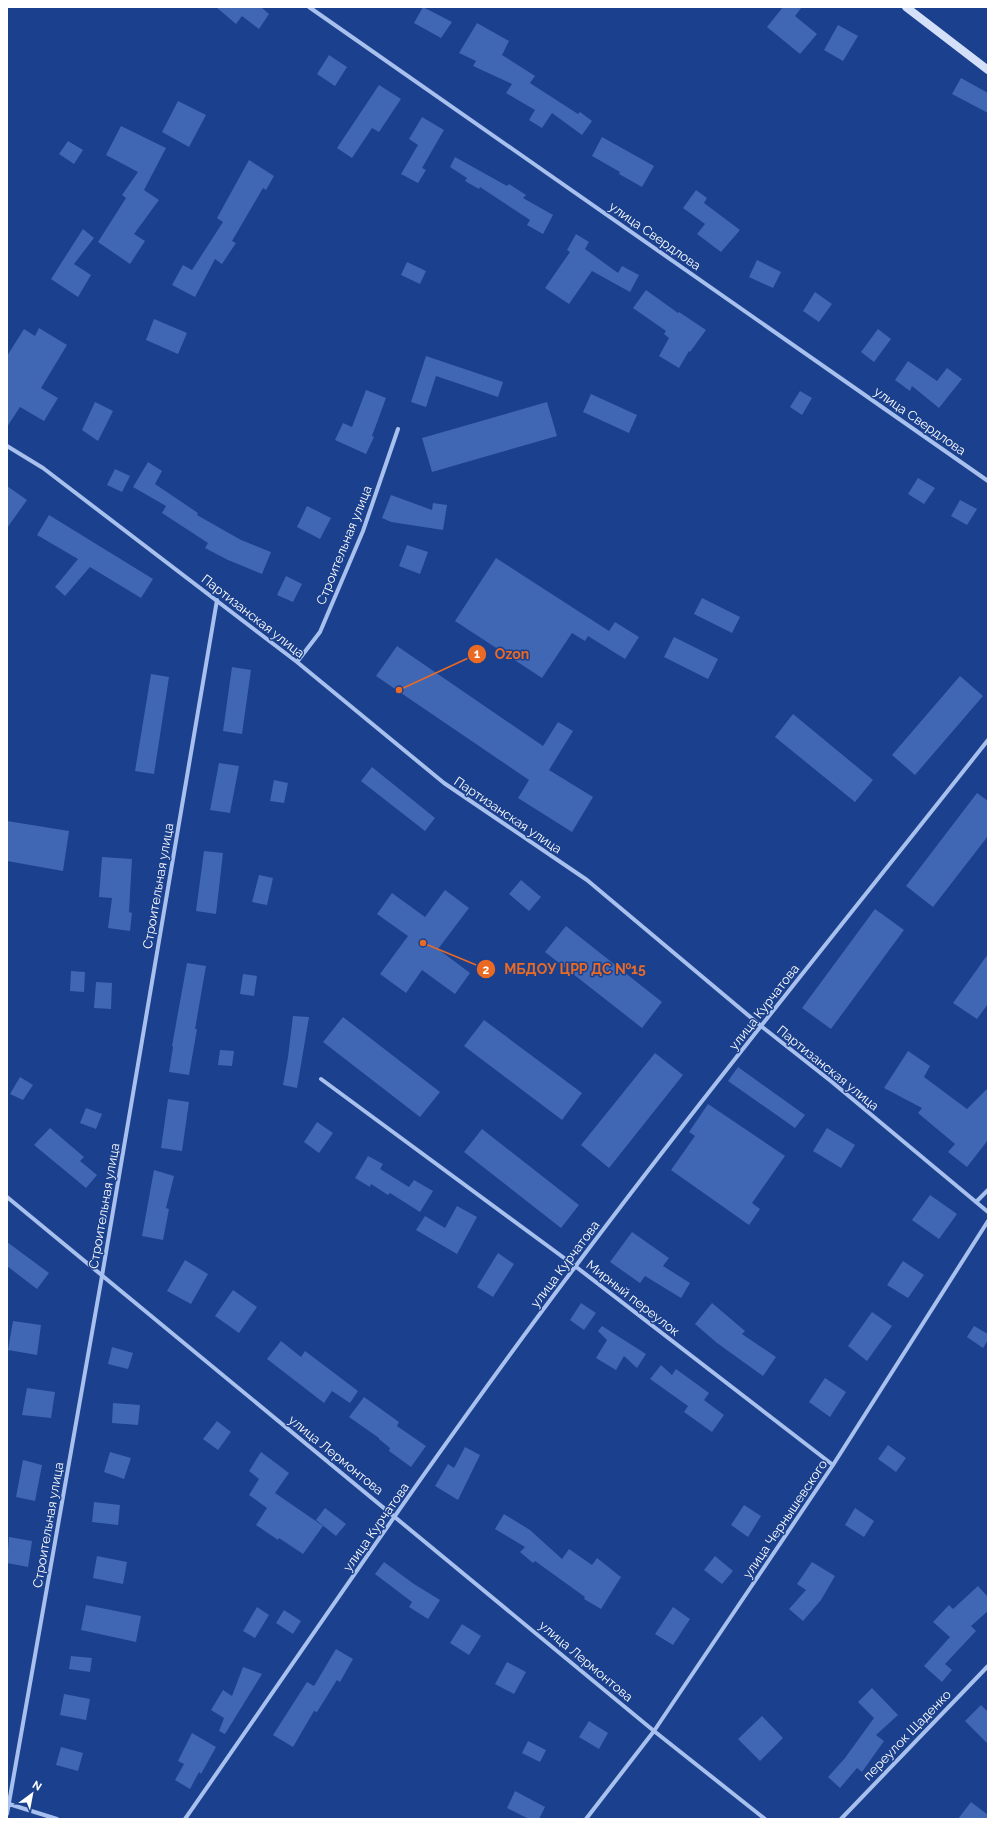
<svg xmlns="http://www.w3.org/2000/svg" width="995" height="1826" font-family="Raleway,sans-serif">
	<style>
		.building { fill: #3f67b3 }
		.lines { fill: none; stroke-linecap: round; stroke-linejoin: round }
		.street { stroke: #a8c0ee; stroke-width: 4 }
		.secondary { stroke: #d4e0fa; stroke-width: 8 }
		.labels { text-anchor: middle; dominant-baseline: central; stroke-width: 3; stroke-linejoin: round; paint-order: stroke }
		.street-label { font-size: 13px; fill: #fff; stroke: #1b408d }
		.leader { fill: none; stroke: #ea6a24; stroke-width: 1.5 }
		.callout-dot { fill: #ea6a24; stroke: #1b408d; stroke-width: 1.5 }
		.mark-label { font-size: 12px; text-anchor: middle; font-weight: bold; fill: #fff }
		.callout-label { font-size: 14px; text-anchor: middle; font-weight: bold; fill: #ea6a24; stroke: #1b408d; stroke-width: 3; stroke-linejoin: round; paint-order: stroke }
	</style>
	<rect width="100%" height="100%" fill="#1b408d"/>
	<!-- building -->
	<path class="building" d="M216,7h45l8,7 -10,15 -17,-13 -6,8z
		M423,7l29,15 -11,16 -27,-15z
		M783,7h19l-7,9 22,18 -17,20 -33,-27z
		M477,23l32,18 -7,14 33,21 -5,7 48,31 2,-2 12,9 -10,14 -30,-22 -10,15 -13,-8 6,-10 -29,-17 6,-9 -39,-18 3,-5 -17,-8z
		M838,25l20,11 -15,25 -19,-11z
		M329,55l18,12 -12,19 -18,-12z
		M961,78l27,15v20l-36,-19z
		M379,85l22,14 -22,33 -7,-4 -20,30 -15,-10z
		M178,101l28,14 -17,32 -27,-15z
		M422,117l22,13 -22,38 4,2 -8,13 -17,-9 17,-29 -9,-6z
		M121,126l45,22 -22,42 15,10 -25,34 11,7 -15,23 -32,-22 28,-44 -4,-3 16,-23 -32,-17z
		M602,137l52,29 -12,21 -23,-13 1,-2 -28,-16z
		M68,141l15,9 -9,14 -15,-10z
		M455,157l52,29 2,-2 17,11 -3,3 30,17 -10,19 -16,-9 3,-5 -50,-33 -1,2 -14,-8 2,-3 -17,-11z
		M249,160l25,16 -8,14 -3,-2 -31,53 4,2 -14,21 -7,-5 -20,38 -23,-12 11,-20 9,5 31,-48 -6,-4z
		M696,190l11,8 -3,5 36,27 -19,22 -24,-18 8,-10 -22,-16z
		M83,229l11,9 -20,26 17,11 -13,22 -27,-18z
		M576,234l13,8 -4,7 33,24 4,-7 17,9 -9,17 -38,-21 -23,33 -24,-16 25,-36 -3,-2z
		M757,260l24,12 -8,16 -24,-11z
		M407,262l19,9 -6,13 -19,-9z
		M646,290l32,23 1,-1 27,18 -16,22 -1,-1 -10,17 -20,-12 10,-18 -5,-4 2,-3 -33,-23z
		M815,292l17,12 -13,18 -16,-11z
		M154,319l33,14 -9,21 -32,-14z
		M39,328l28,17 -26,43 17,10 -14,23 -24,-14 -13,20v-71l17,-27 11,7z
		M878,329l13,10 -17,23 -13,-10z
		M426,356l77,26 -5,15 -62,-21 -10,31 -15,-5z
		M908,361l29,20 10,-13 15,11 -23,29 -27,-22 -2,5 -15,-11z
		M366,390l20,8 -14,38 2,1 -8,17 -31,-14 8,-17 9,4z
		M800,391l12,7 -10,17 -12,-8z
		M591,394l46,21 -8,18 -46,-21z
		M95,402l18,9 -15,30 -16,-11z
		M547,402l10,34 -125,36 -10,-34z
		M148,462l14,9 -7,13 43,29 -1,2 44,25 30,12 -9,22 -34,-14 -23,-12 3,-5 -46,-30 4,-7 -33,-19z
		M115,469l15,7 -8,16 -15,-7z
		M918,478l17,10 -11,16 -16,-10z
		M7,486l20,14 -20,28z
		M391,495l41,15 1,-7 14,2 -4,25 -52,-8 -9,-4z
		M960,500l17,9 -10,16 -16,-9z
		M307,506l24,12 -11,21 -23,-12z
		M49,515l104,64 -12,19 -51,-31 -25,29 -10,-9 23,-28 -41,-24z
		M407,545l21,7 -8,22 -21,-8z
		M496,558l113,73 6,-9 24,15 -14,22 -37,-23 -3,5 -13,-8 -30,45 -87,-57z
		M286,576l16,8 -9,18 -16,-7z
		M702,598l38,19 -8,16 -38,-19z
		M674,637l44,22 -10,20 -44,-22z
		M397,646l146,100 15,-24 15,9 -24,39 44,27 -21,35 -54,-34 11,-18 -153,-104z
		M232,667l19,3 -9,64 -19,-3z
		M151,674l18,3 -15,97 -19,-3z
		M960,676l23,20 -68,79 -23,-20z
		M793,714l80,66 -18,22 -80,-65z
		M219,763l20,3 -9,47 -20,-3z
		M372,767l63,51 -10,13 -64,-50z
		M274,780l14,3 -4,20 -14,-2z
		M977,793l11,8v35l-55,71 -27,-21z
		M7,821l62,10 -6,40 -56,-10z
		M204,851l19,2 -7,61 -20,-3z
		M102,857l30,2 -3,53 3,1 -2,18 -22,-3 4,-30 -13,-1z
		M259,875l14,3 -6,27 -15,-3z
		M521,880l20,17 -12,14 -20,-17z
		M445,890l24,18 -31,41 32,24 -15,21 -33,-24 -16,23 -26,-19 28,-38 -31,-22 15,-21 33,24z
		M875,909l29,21 -73,99 -29,-21z
		M566,926l96,76 -20,26 -97,-76z
		M988,954v50l-11,15 -24,-16z
		M187,963l19,3 -11,63h2l-8,46 -20,-3 4,-25 -1,-1z
		M71,971l14,1 -1,20 -14,-1z
		M243,974l14,2 -3,20 -14,-2z
		M96,982l16,1 -1,26 -17,-1z
		M293,1016l16,1 -12,71 -14,-3 5,-28z
		M343,1017l97,75 -20,25 -97,-75z
		M484,1020l98,73 -20,27 -98,-74z
		M220,1050l14,1 -2,15 -14,-1z
		M908,1051l22,15 -6,11 43,32 21,-21v52l-21,27 -19,-15 7,-8 -37,-31 4,-5 -38,-20z
		M655,1053l28,22 -74,93 -28,-23z
		M738,1067l67,48 -10,13 -67,-47z
		M20,1077l13,8 -10,15 -13,-6z
		M168,1099l21,3 -7,49 -21,-3z
		M708,1104l77,52 -33,47 8,6 -11,16 -78,-55 24,-34 -6,-4z
		M86,1108l16,6 -6,15 -16,-6z
		M317,1122l16,11 -14,20 -15,-11z
		M50,1128l34,29 -4,4 17,14 -11,13 -52,-43z
		M827,1128l28,17 -14,23 -28,-17z
		M482,1129l97,76 -18,23 -97,-76z
		M368,1156l15,8 -3,5 29,18 5,-7 19,11 -13,21 -30,-19 -2,2 -17,-11 -1,3 -15,-9z
		M154,1170l20,6 -8,32 3,1 -6,31 -21,-4z
		M930,1195l27,19 -18,25 -27,-19z
		M457,1206l20,11 -20,37 -41,-24 9,-14 20,12z
		M632,1232l37,26 -6,8 27,17 -9,15 -36,-22 -5,7 -30,-21z
		M7,1242l42,31 -12,16 -30,-23z
		M498,1253l16,11 -21,33 -16,-10z
		M185,1260l23,14 -17,30 -24,-13z
		M903,1261l21,14 -16,23 -21,-13z
		M233,1290l24,17 -18,26 -24,-17z
		M581,1303l15,10 -12,17 -14,-10z
		M712,1303l33,28 -3,3 34,23 -13,19 -46,-33 -22,-19z
		M872,1312l20,14 -25,35 -19,-15z
		M13,1321l28,4 -4,30 -29,-5z
		M602,1326l44,28 -9,14 -13,-12 -8,14 -20,-12 11,-18 -9,-9z
		M974,1326l14,8v6l-5,8 -16,-11z
		M281,1341l20,16 4,-6 53,40 -8,12 -18,-12 -8,12 -57,-44z
		M112,1347l21,6 -5,16 -20,-5z
		M661,1365l11,10 4,-6 33,24 -5,7 20,15 -12,17 -28,-20 4,-6 -38,-27z
		M825,1378l21,14 -16,25 -21,-15z
		M27,1388l28,4 -4,26 -29,-3z
		M364,1397l35,25 -2,4 29,20 -15,21 -22,-16 1,-3 -11,-9v-1l-30,-21z
		M113,1403l27,2 -2,20 -26,-2z
		M217,1421l14,11 -13,18 -15,-11z
		M888,1445l18,13 -10,14 -18,-13z
		M465,1447l15,8 -22,45 -23,-14 13,-22 6,4z
		M110,1452l21,6 -7,21 -20,-7z
		M261,1452l28,21 -14,20 48,33 -20,28 -24,-16 -1,2 -22,-15 11,-17 -18,-13 10,-16 -10,-8z
		M23,1460l19,5 -7,36 -19,-4z
		M94,1502l26,3 -2,20 -26,-3z
		M744,1505l17,11 -13,21 -17,-12z
		M325,1508l21,16 -10,12 -20,-16z
		M855,1508l19,13 -10,16 -19,-12z
		M504,1514l26,16 32,29 7,-10 23,16 5,-7 24,19 -20,32 -17,-10 1,-2 -50,-36 -2,2 -13,-11 5,-5 -30,-18z
		M9,1537l23,4 -4,26 -21,-4z
		M97,1556l30,6 -4,22 -30,-6z
		M715,1556l18,15 -11,13 -18,-14z
		M384,1562l30,22 26,16 -12,19 -19,-12 3,-5 -37,-28z
		M812,1562l23,14 -14,24 -18,21 -14,-12 17,-19 -9,-6z
		M978,1586l10,11v14l-17,15 5,5 -31,33 7,6 -10,12 -18,-16 26,-29 -17,-15 16,-17 4,4z
		M86,1605l55,11 -5,26 -55,-12z
		M257,1607l12,8 -14,23 -12,-7z
		M673,1607l17,12 -17,26 -18,-11z
		M284,1610l17,11 -8,13 -17,-11z
		M462,1624l19,12 -12,19 -19,-12z
		M336,1649l17,10 -13,23 -3,-2 -20,32 -3,-1 -21,36 -20,-12 34,-53 7,4z
		M71,1656l21,2 -2,14 -21,-3z
		M507,1662l19,10 -12,22 -19,-10z
		M243,1667l19,7 -37,60 -6,-3 5,-13 -13,-8 12,-20 9,6z
		M872,1688l26,27 -22,20 8,6 -22,31 -5,-4 -17,20 -12,-11 17,-19 29,-40 -16,-16z
		M64,1694l26,5 -4,21 -26,-5z
		M981,1705l7,7v32l-23,-23z
		M762,1716l21,22 -23,23 -22,-22z
		M589,1721l19,12 -9,16 -20,-12z
		M192,1733l24,14 -15,27 -2,-2 -9,17 -15,-9 9,-16 -6,-3z
		M528,1741l18,9 -6,12 -18,-9z
		M61,1747l22,6 -5,18 -22,-6z
		M515,1791l30,16 -6,12h-10l-22,-11z
		M971,1802l17,13v4h-30z"/>
	<g class="lines">
		<!-- street -->
		<path class="street" d="M309,7l679,474
			M7,446l36,22 254,194 147,121 143,97 174,146 71,56 156,130
			M297,662l23,-30 43,-101 35,-102
			M321,1079l254,187 258,199
			M7,1197l647,534 111,88
			M976,1202l12,-12
			M9,1804l48,15
			M7,1814l95,-538 115,-676
			M185,1819c129,-185 254,-372 390,-552 134,-179 275,-352 413,-527
			M586,1819l68,-88 179,-266 155,-244
			M841,1819l147,-153"/>
		<!-- secondary -->
		<path class="secondary" d="M906,7l82,63"/>
	</g>
	<g class="labels">
		<!-- street labels -->
		<g class="street-label">
			<text transform="translate(655 236) rotate(35)">улица Свердлова</text>
			<text transform="translate(920 421) rotate(35)">улица Свердлова</text>
			<text transform="translate(344 545) rotate(-68)">Строительная улица</text>
			<text transform="translate(253 616) rotate(38)">Партизанская улица</text>
			<text transform="translate(508 815) rotate(34)">Партизанская улица</text>
			<text transform="translate(158 886) rotate(-80)">Строительная улица</text>
			<text transform="translate(764 1007) rotate(-52)">улица Курчатова</text>
			<text transform="translate(828 1068) rotate(39)">Партизанская улица</text>
			<text transform="translate(104 1206) rotate(-80)">Строительная улица</text>
			<text transform="translate(565 1264) rotate(-53)">улица Курчатова</text>
			<text transform="translate(633 1298) rotate(38)">Мирный переулок</text>
			<text transform="translate(336 1455) rotate(39)">улица Лермонтова</text>
			<text transform="translate(785 1519) rotate(-56)">улица Чернышевского</text>
			<text transform="translate(48 1525) rotate(-80)">Строительная улица</text>
			<text transform="translate(376 1527) rotate(-55)">улица Курчатова</text>
			<text transform="translate(586 1661) rotate(40)">улица Лермонтова</text>
			<text transform="translate(907 1735) rotate(-46)">переулок Щаденко</text>
		</g>
	</g>
	<!-- callouts -->
	<path class="leader" d="M399 690L477 654M423 943L486 969"/>
	<g class="callout-dot">
		<circle cx="399" cy="690" r="4"/>
		<circle cx="423" cy="943" r="4"/>
		<circle cx="477" cy="654" r="10"/>
		<circle cx="486" cy="969" r="10"/>
	</g>
	<g class="mark-label">
		<text x="477" y="658">1</text>
		<text x="486" y="974">2</text>
	</g>
	<g class="callout-label">
		<text x="512" y="659">Ozon</text>
		<text x="575" y="974">МБДОУ ЦРР ДС №15</text>
	</g>
	<!-- border -->
	<rect width="995" height="1826" fill="none" stroke="#ffffff" stroke-width="16"/>
	<!-- north arrow -->
	<g transform="translate(32 1794) rotate(32)" stroke="#1b408d" stroke-width="3" paint-order="stroke">
	<path d="M0-3L7 15L0 10L-7 15Z" fill="#ffffff"/>
	<text y="-6" font-size="11" font-weight="bold" text-anchor="middle" fill="#ffffff">N</text>
	</g>
</svg>
